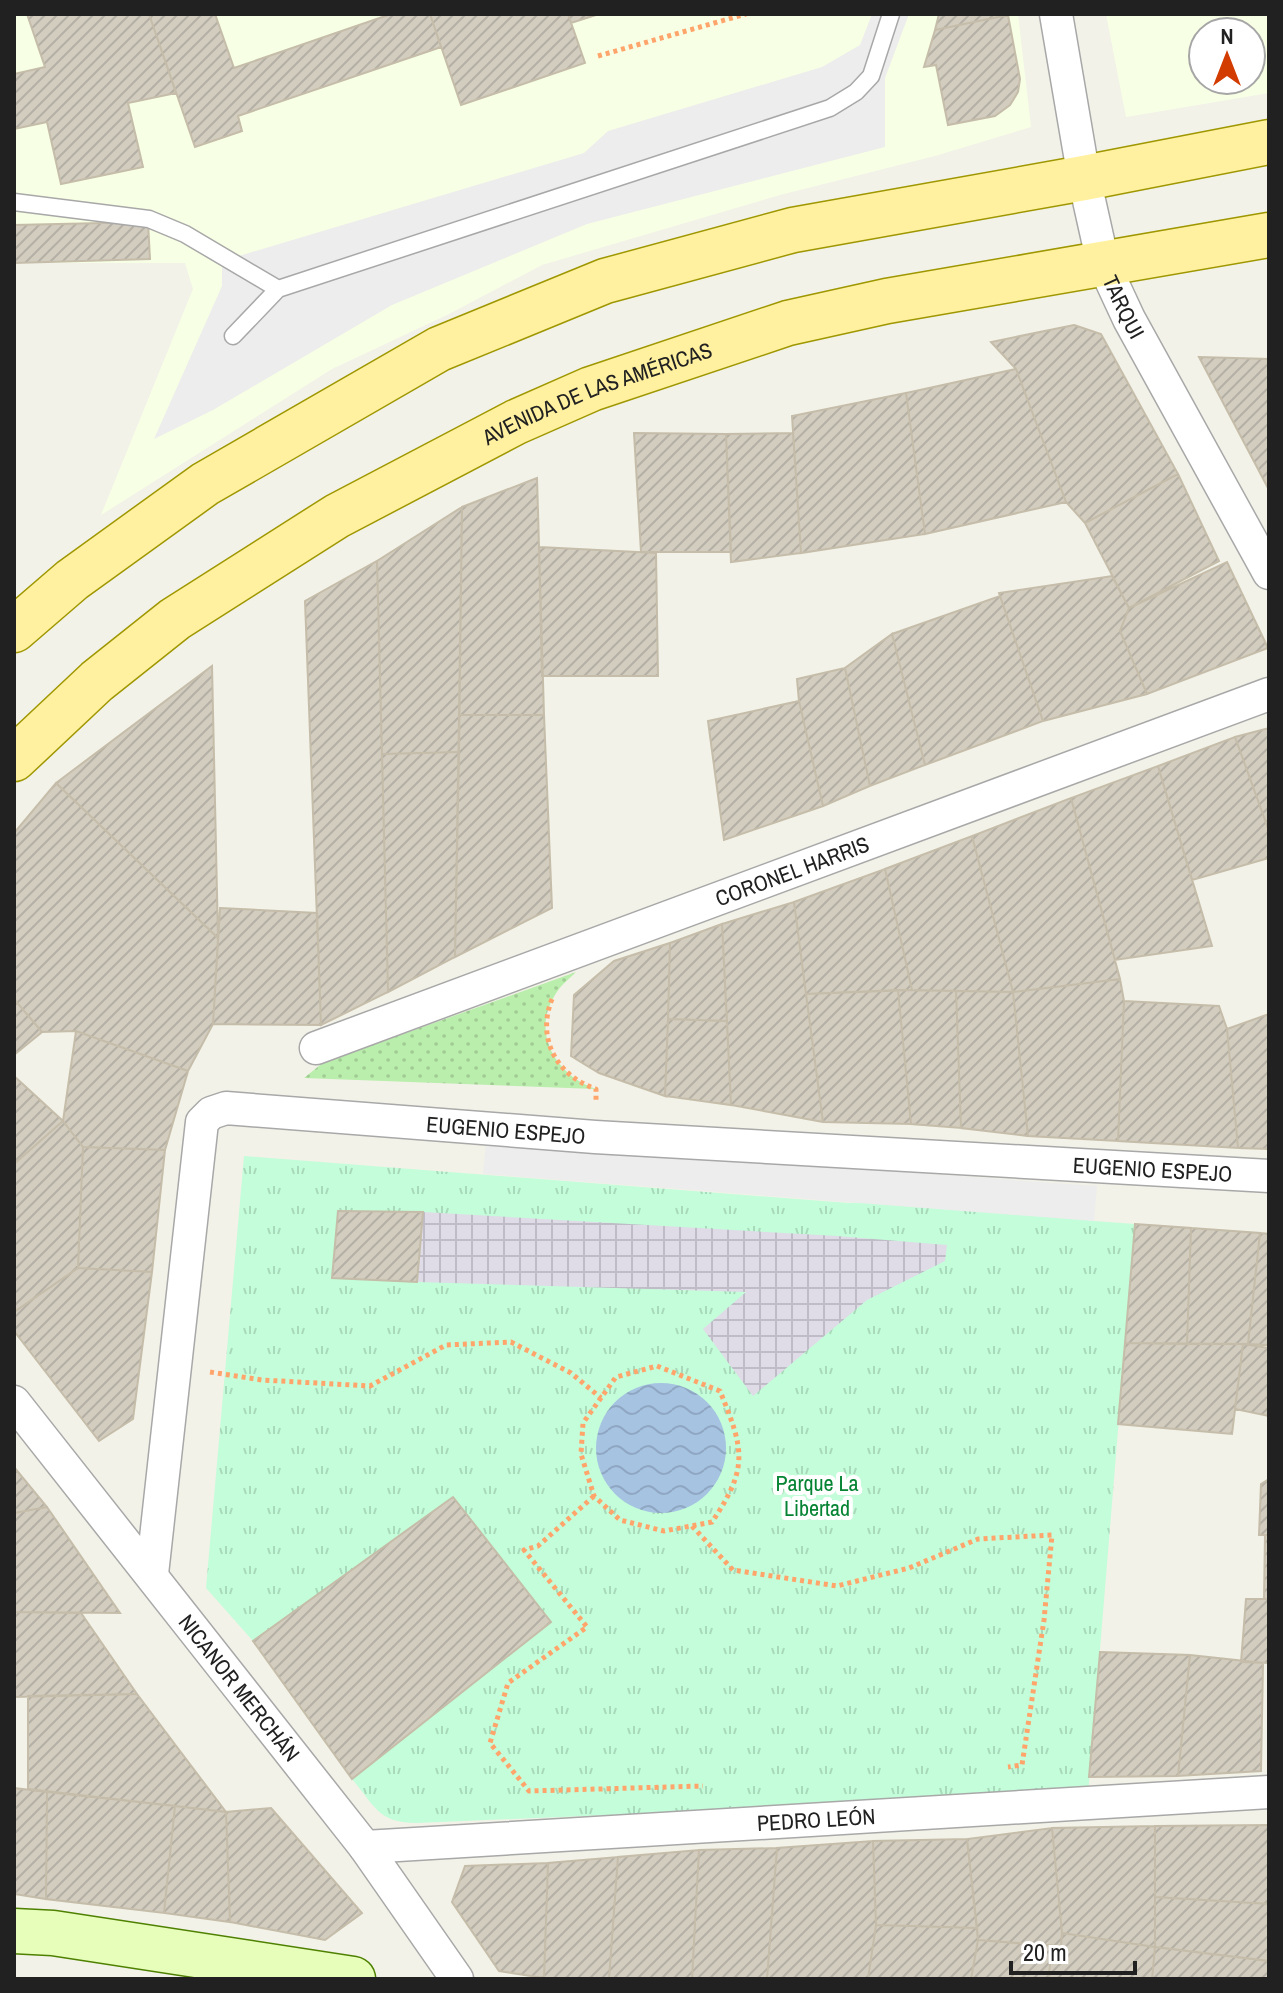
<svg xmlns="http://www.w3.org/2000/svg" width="1283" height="1993" font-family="'Archivo Narrow',sans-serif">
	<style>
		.education { fill: #f7ffe4; fill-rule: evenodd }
		.grass { fill: url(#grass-dots) }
		.park { fill: url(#park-tufts) }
		.parking { fill: #ededed }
		.plaza { fill: url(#plaza-grid) }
		.water { fill: url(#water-waves) }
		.building { fill: url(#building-hatch); stroke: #c5bda9; stroke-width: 2 }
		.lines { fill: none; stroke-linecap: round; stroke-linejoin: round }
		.lane-casing { stroke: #a8a8a8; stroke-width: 19 }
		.street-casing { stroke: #a8a8a8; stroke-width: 35 }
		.secondary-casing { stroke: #4f8100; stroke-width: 47 }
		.primary-casing { stroke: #9f9700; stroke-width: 47 }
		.path { stroke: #ffa56c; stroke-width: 5; stroke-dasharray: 4 4; stroke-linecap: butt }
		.lane { stroke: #fff; stroke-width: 16 }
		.street { stroke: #fff; stroke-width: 32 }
		.secondary { stroke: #e7fdba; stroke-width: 44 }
		.primary { stroke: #fff1a0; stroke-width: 44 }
		.labels { text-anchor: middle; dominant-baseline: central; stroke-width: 8; stroke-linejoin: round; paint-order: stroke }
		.street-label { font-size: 22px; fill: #212121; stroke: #fff }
		.park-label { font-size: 22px; fill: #068434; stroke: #fff }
	</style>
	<defs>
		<pattern id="grass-dots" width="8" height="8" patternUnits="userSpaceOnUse" patternTransform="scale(2)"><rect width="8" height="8" fill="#baeeac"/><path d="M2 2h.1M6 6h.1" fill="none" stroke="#a0cc94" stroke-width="1.8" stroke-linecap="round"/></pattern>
		<pattern id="park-tufts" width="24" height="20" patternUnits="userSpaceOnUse" patternTransform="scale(2)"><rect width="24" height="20" fill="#c4fdd9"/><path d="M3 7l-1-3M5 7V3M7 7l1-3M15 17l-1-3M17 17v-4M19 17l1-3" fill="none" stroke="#a8d9ba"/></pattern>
		<pattern id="plaza-grid" width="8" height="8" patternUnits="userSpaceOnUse" patternTransform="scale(2)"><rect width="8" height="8" fill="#dfdce8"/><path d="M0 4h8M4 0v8" fill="none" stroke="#bfbcc7"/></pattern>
		<pattern id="water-waves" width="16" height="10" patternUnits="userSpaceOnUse" patternTransform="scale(2)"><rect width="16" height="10" fill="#a6c3e2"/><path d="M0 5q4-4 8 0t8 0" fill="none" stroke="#8fa7c2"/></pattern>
		<pattern id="building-hatch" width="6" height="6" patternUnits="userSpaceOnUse" patternTransform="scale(2)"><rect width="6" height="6" fill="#d3cdc0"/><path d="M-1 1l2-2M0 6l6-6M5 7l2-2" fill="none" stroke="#b5b0a5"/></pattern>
	</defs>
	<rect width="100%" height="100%" fill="#f2f2e8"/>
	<!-- education -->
	<path class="education" d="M14,14h1004l13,113 -96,29 -155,39 -238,70 -93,49 -117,55 -231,146 92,-226 -8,-26h-171z
		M1106,14h163v79l-143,24zM1203,32h48v48h-48z"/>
	<!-- grass -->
	<path class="grass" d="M576,972c-7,7 -16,14 -21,23 -25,39 3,82 41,94l-292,-11 26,-21h9z"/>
	<!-- park -->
	<path class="park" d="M244,1156l605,47 106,-4 139,22 41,3 -47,571 -671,28c-39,0 -42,-17 -65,-44l198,-157 -93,-119 -204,138 -47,-53z"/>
	<!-- parking -->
	<path class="parking" d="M872,14h37l-24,64v69l-298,77 -195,81 -179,105 -59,29 68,-153v-25l362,-108 24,-22 214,-64 38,-22z
		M486,1142l611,44 -3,35 -611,-47z"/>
	<!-- plaza -->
	<path class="plaza" d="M423,1212l414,24 110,9 -2,16 -78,39 -114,96 -50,-67 43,-37 -329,-10z"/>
	<!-- water -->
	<path class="water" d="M596 1448a65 65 0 1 1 130 0a65 65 0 1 1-130 0Z"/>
	<!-- building -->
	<path class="building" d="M27,14h122l27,79 -48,10 15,64 -82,17 -14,-62 -33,7v-55l31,-7z
		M149,14h66l19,54 157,-54h39l11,33 -203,69 4,15 -47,16z
		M430,14h138l17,49 -124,42z
		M568,14h31l-28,9z
		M939,14h68l1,1 -73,15z
		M1008,15l12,64 -2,13 -8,13 -15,11 -47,9 -12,-60 -12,2 11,-37z
		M148,222l2,37 -136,4v-38z
		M1074,325l27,9 77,140 -93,49 -19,-21 -50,-133 -25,-27z
		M1199,357l70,2v131z
		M1016,369l50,133 -141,32 -19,-141z
		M906,393l19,141 -124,19 -9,-137z
		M634,433l92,1 5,118h-90z
		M793,433l8,120 -70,9 -5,-128z
		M1178,474l41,87 -90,47 -44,-85z
		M537,478l7,237h-85l3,-208z
		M462,507l-3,245 -77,2 -5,-193z
		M539,547l117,6 2,123h-116z
		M377,561l11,431 -67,33 -16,-424z
		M1227,562l41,86 -121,46 -27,-63 9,-23z
		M1112,576l17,32 -9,23 27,63 -104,27 -44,-128z
		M1000,596l43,125 -118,44 -33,-131z
		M892,634l33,131 -55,21 -25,-118z
		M212,666l6,272 -162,-155z
		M845,668l25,118 -47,20 -24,-105 -2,-22z
		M799,701l24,105 -99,34 -16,-119z
		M459,715h85l8,193 -97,49z
		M1269,728v103l-34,-94z
		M1235,737l34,94v27l-77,22 -34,-114z
		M459,752l-4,205 -67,35 -6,-238z
		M1158,766l54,180 -97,14 -44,-162z
		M56,783l162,155 -5,86 -25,47 -112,-40 -34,1 -28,-33v-166z
		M1071,798l49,181 -107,13 -41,-156z
		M972,836l41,156 -101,-2 -27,-121z
		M885,869l27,121 -106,4 -12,-92z
		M794,902l12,92 17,128 -92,-17 -9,-181z
		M220,908l97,5 4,112 -108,-1z
		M722,924l5,97 -59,-2 2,-76z
		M670,943l-2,76 -3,77 -66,-23 -28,-17 3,-61 40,-34z
		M1120,979l4,22 -6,140 -90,-5 -15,-144z
		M898,990l13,134 -88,-2 -17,-128z
		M898,990l58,1 5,137 -50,-4z
		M956,991l57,1 15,144 -67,-8z
		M14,999l28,33 -28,23z
		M1124,1001l95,5 8,23 11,119 -120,-7z
		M1269,1014v135l-31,-1 -11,-119z
		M668,1019l59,2 4,84 -66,-9z
		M76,1031l112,40 -23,79 -82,-3 -20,-26z
		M14,1076l49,45 -49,43z
		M63,1121l20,26 -5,121 -64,44v-148z
		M83,1147l82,3 -13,122 -74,-4z
		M338,1211l85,1 -6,70 -85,-4z
		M1135,1224l56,4 -4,116 -62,-1z
		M1191,1228l69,5 -12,111h-61z
		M1260,1233l9,1v111l-21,-1z
		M78,1268l74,4 -19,147 -34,22 -85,-110v-19z
		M1125,1343l118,1 -11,90 -114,-10z
		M1243,1344l26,4v68l-34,-7z
		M14,1467l33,40 -33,6z
		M1269,1479v56h-10l2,-51z
		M453,1497l98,125 -199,157 -99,-138z
		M47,1507l73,106 -106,-1v-99z
		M1265,1535h4v64h-5z
		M1246,1599h23v64l-28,-1z
		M14,1612l67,1 56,81 -123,3z
		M1100,1652l90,3 -12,121 -89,1z
		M1190,1655l73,8 -2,108 -83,5z
		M137,1694l89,118 -198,-23v-93z
		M14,1788l33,4 -1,107 -32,-5z
		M47,1792l128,14 -11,107 -118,-14z
		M175,1806l51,6 4,110 -66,-9z
		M271,1808l91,105 -37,27 -95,-18 -4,-110z
		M1269,1825v79l-114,-7v-71z
		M1155,1826v121l-93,-14 -10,-105z
		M1052,1828l10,105 -1,13 -83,-6 -11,-101z
		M967,1839l10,89 -101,-3 -3,-84z
		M873,1841l3,84 -8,54h-101l10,-131z
		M777,1848l-10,131h-75l7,-129z
		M699,1850l-7,129h-83l9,-122z
		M618,1857l-9,122 -65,-1 4,-115z
		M548,1863l-4,115 -45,-7 -47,-69 13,-36z
		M1155,1897l114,7v57l-114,-14z
		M876,1925l101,3 1,12 -7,39h-103z
		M1062,1933l93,14 -3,32h-104l5,-33h8z
		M978,1940l75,6 -5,33h-77z
		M1155,1947l114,14v18h-117z"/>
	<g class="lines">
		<defs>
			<path id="lane" d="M14,202l135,17 36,15 93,55
				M233,336l45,-47 552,-181 26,-16 15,-16 20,-62"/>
			<g id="street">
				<path id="s1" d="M1056,14l28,164 19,85 26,56 140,254"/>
				<path id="s2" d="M316,1048l953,-354"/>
				<path id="s3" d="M14,1402l351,445 92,132"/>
				<path id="s4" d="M152,1574l50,-452 9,-9 15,-5 369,29 674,39"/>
				<path id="s5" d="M365,1847l904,-55"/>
			</g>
			<path id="secondary" d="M14,1931l39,2 300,46"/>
			<g id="primary">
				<path d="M14,630l58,-50 133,-96 234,-135 166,-68 188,-51 291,-52 185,-36"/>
				<path id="s6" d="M14,759l83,-78 78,-62 162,-103 179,-94 75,-33 197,-66 99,-22 382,-66"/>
			</g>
		</defs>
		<!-- lane casing -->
		<use href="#lane" class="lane-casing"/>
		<!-- street casing -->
		<use href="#street" class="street-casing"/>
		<!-- secondary casing -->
		<use href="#secondary" class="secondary-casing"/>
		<!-- primary casing -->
		<use href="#primary" class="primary-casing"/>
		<!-- path -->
		<path class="path" d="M598,56l148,-42
			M552,999c-16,40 5,77 44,90v11
			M657,1366l63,25c24,59 29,76 -8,131l-48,9 -44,-11 -26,-24 -13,-42 2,-31 33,-46z
			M210,1372l52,8 108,6 76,-41 65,-3 60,31 30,25
			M594,1496l-56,50 -14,4 63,77 -79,56 -18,60 39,48 174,-5
			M692,1526l41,44 104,16 72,-18 69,-29 74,-4 -8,85 -22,145 -14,2"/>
		<!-- lane -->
		<use href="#lane" class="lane"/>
		<!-- street -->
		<use href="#street" class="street"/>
		<!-- secondary -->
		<use href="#secondary" class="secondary"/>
		<!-- primary -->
		<use href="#primary" class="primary"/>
	</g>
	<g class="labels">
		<!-- street labels -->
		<g class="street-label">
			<text stroke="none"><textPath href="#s1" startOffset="302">TARQUI</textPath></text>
			<text stroke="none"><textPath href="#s6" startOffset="694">AVENIDA DE LAS AMÉRICAS</textPath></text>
			<text stroke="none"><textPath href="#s2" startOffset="508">CORONEL HARRIS</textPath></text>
			<text stroke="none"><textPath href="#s4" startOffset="764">EUGENIO ESPEJO</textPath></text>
			<text stroke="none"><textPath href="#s4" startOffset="1412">EUGENIO ESPEJO</textPath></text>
			<text stroke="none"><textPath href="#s3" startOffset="364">NICANOR MERCHÁN</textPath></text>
			<text stroke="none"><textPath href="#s5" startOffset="452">PEDRO LEÓN</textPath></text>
		</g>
		<!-- park labels -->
		<g class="park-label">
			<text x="817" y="1483">Parque La<tspan x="817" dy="25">Libertad</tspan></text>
		</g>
	</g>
	<!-- border -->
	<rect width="1283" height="1993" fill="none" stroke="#212121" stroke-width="32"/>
	<!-- north arrow -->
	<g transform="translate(1227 56)"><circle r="38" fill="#ffffff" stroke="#a6a6a6" stroke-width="2"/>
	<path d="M0-6L14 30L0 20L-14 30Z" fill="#d33c00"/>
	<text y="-12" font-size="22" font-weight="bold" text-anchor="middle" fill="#212121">N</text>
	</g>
	<!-- scale -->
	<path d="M1011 1961v12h124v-12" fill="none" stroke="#212121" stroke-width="4"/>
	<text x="1023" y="1961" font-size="24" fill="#212121" stroke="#ffffff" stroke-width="6" paint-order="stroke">20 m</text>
</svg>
